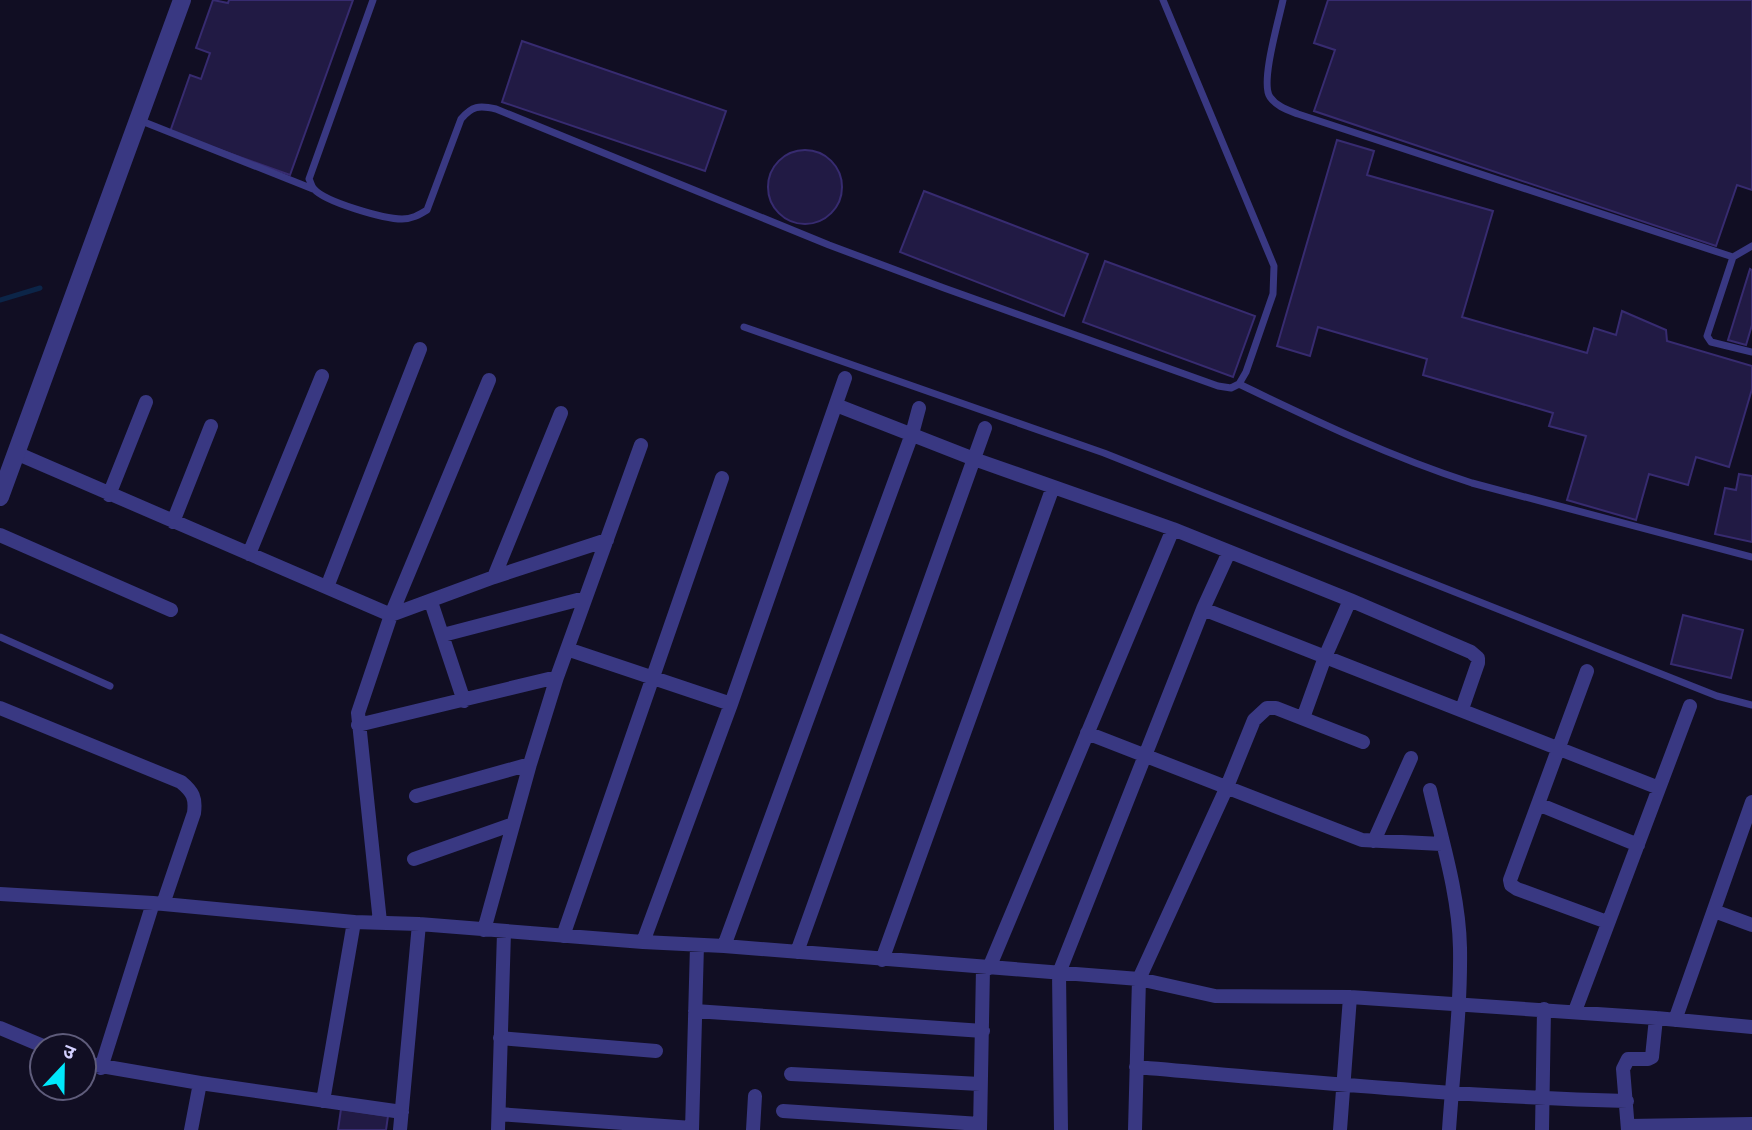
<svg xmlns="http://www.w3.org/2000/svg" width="1752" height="1130" font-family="Barlow,'Noto Sans Devanagari',sans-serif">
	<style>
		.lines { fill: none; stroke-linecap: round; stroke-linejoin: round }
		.stream { stroke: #0c2548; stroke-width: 5 }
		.building { fill: #211a44; stroke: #372b70; stroke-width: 2 }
		.service { stroke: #393882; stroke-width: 7 }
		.minor { stroke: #393882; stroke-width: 14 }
		.tertiary { stroke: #393882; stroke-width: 18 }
	</style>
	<rect width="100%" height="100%" fill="#110e23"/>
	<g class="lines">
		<!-- stream -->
		<path class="stream" d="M0,300l40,-12"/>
	</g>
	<!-- building -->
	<path class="building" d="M213,0l15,3 1,-3h124l-63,175 -120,-43 20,-57 11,4 9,-26 -14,-5z
		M1328,0h424v190l-15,-5 -21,61 -402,-135 21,-61 -21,-7z
		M522,41l204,70 -21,60 -203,-69z
		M1337,140l37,11 -7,24 126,36 -31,106 125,36 7,-25 22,7 6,-24 44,19 1,11 85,25v23l-23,78 -33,-10 -8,28 -39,-11 -13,46 -69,-20 19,-64 -37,-10 4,-13 -130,-38 4,-16 -109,-32 -8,29 -33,-10z
		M768 187a37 37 0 1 1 74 0a37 37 0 1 1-74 0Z
		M924,191l164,63 -24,62 -164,-64z
		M1105,261l150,55 -22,61 -150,-55z
		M1750,269l2,1v55l-6,20 -18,-5z
		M1739,474l13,2v66l-37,-8 10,-46 11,2z
		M1683,615l60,15 -12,48 -60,-14z
		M341,1109l47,7 -2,14h-48z"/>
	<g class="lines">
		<!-- service -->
		<path class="service" d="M373,0l-64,179c2,3 2,7 5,10 11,13 70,30 88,30 10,0 17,-4 25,-9l34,-91c11,-13 18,-14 35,-10l333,136 115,43 274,98 13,2 8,-4 7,-12 27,-78 1,-28 -111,-266
			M1283,0c-4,19 -23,83 -13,97 7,10 18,13 28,17l435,143 19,-11
			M139,120l174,69
			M1733,257l-26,79 4,6 41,10
			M744,327l360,126 613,243 35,9
			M1239,384c77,37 152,73 233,99l280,74
			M0,637l110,49"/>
		<!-- minor -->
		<path class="minor" d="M836,405l138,54 199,70 177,71 121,52 7,6v5l-16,46
			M16,453l375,162 103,-38 113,-37
			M109,495l37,-93
			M173,522l38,-96
			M0,535l171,75
			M249,554l73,-178
			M494,577l67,-164
			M327,587l93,-238
			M431,602l33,99
			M1203,609l456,179
			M443,635l142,-37
			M567,649l164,55
			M1587,671l-77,209 1,5 6,4 90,33
			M0,708l181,74c12,10 15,16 13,31l-31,91
			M1303,718l22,-61 25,-57
			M358,725l199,-48
			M1087,733l275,107 80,4
			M1430,790c12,51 29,105 30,158 1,61 -7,122 -11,182
			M416,796l114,-32
			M1538,804l100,41
			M1374,841l37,-83
			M414,859l99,-35
			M0,894l153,9 201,19 65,2 224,18 81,4 415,33 76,17 135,1 306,21 96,9
			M1714,911l38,14
			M380,922l-22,-209 33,-98 98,-235
			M484,930l46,-166 27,-87 84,-232
			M563,936l159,-458
			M643,942l88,-238 114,-326
			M724,946l188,-512 7,-26
			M797,952l188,-524
			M882,960l171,-473
			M989,968l184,-439
			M695,1011l288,20
			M1575,1011l115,-305
			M1675,1020l77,-218
			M0,1028l43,18
			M500,1038l156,13
			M84,1063l116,20 202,29
			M1136,1067c164,14 327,30 491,34
			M101,1068l52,-165
			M791,1074l189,10
			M323,1101l31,-179
			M783,1111l197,13
			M499,1114l193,14
			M1628,1126l124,-2
			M191,1130l9,-47
			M400,1130l19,-206
			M498,1130l6,-198
			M692,1130l5,-185
			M753,1130l2,-34
			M980,1130l3,-162
			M1061,1130l-2,-157 144,-364 26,-57
			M1135,1130l4,-151 87,-190 28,-69 13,-12h9l87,34
			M1340,1130l10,-133
			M1542,1130l2,-121
			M1628,1130l-5,-61 5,-10h20l4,-2 4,-39"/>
		<!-- tertiary -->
		<path class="tertiary" d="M0,497l182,-497"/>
	</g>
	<!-- north arrow -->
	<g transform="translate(63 1067) rotate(22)"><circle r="33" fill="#110e23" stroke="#5f5c7b" stroke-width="2"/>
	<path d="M0-5L12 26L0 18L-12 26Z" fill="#00e8fb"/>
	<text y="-10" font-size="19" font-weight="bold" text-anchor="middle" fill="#d4d0ff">उ</text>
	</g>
</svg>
